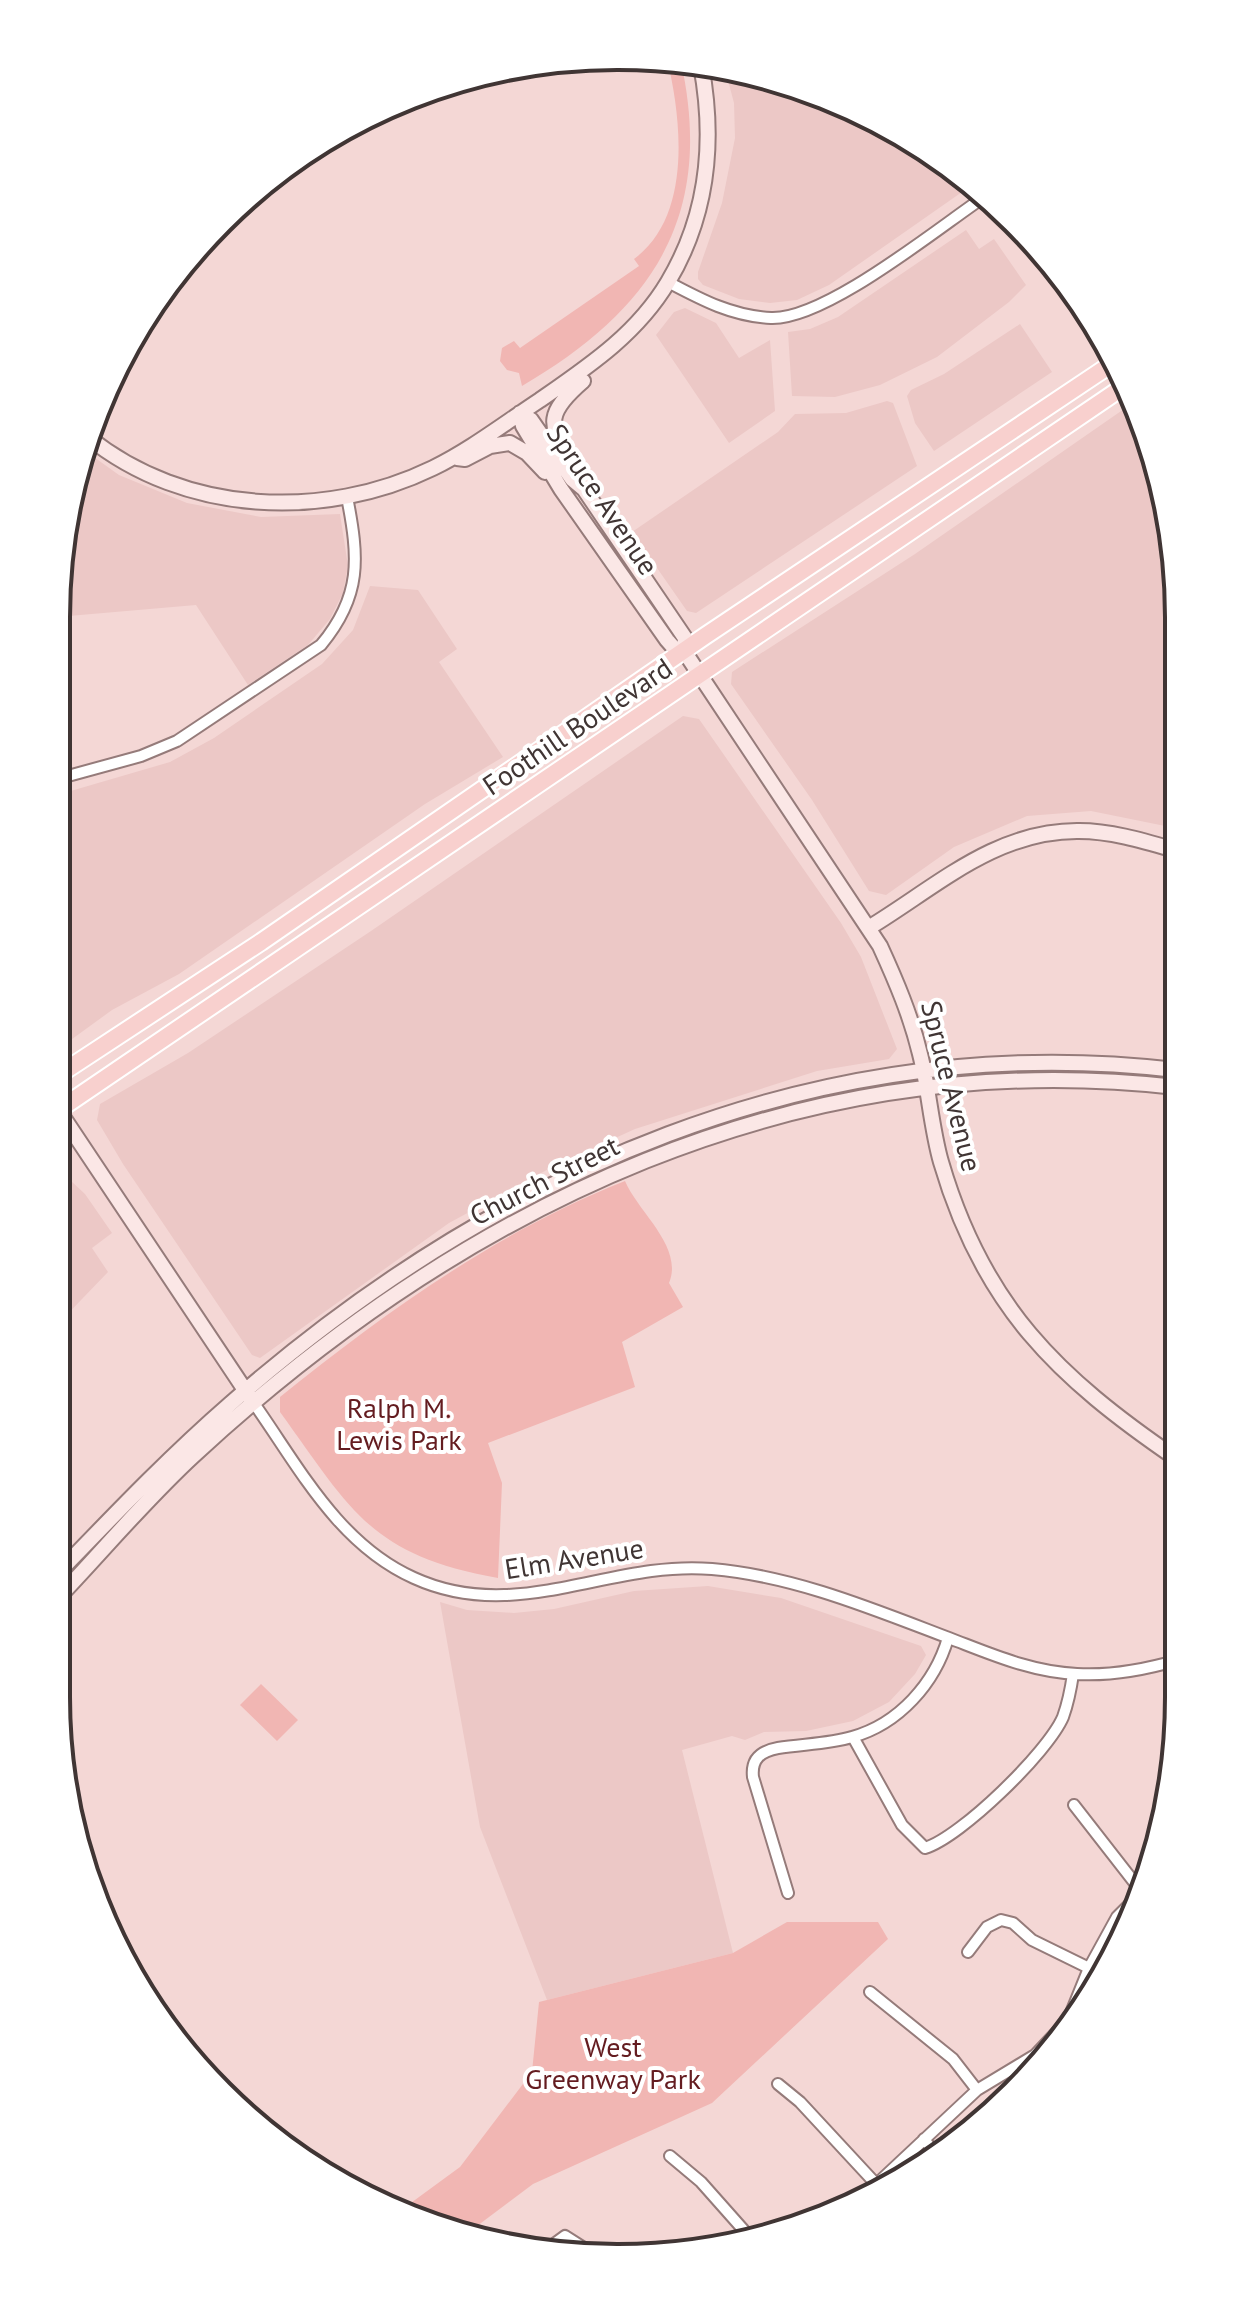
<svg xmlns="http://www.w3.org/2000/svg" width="1235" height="2314" font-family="'PT Sans',sans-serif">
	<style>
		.built { fill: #ecc8c6 }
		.green { fill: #f1b6b3 }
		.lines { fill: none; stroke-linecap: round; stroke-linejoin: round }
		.street-casing { stroke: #957b7a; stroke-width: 14 }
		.secondary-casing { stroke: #957b7a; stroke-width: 18 }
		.primary-casing { stroke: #fff; stroke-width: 20 }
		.street { stroke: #fff; stroke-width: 10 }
		.secondary { stroke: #fbe7e6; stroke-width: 14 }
		.primary { stroke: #f8d0ce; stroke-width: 16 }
		.labels { text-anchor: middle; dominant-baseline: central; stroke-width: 8; stroke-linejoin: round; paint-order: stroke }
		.street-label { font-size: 28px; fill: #403534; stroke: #fff }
		.park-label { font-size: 28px; fill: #641c20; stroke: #fff }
		.rim { fill: none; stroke: #403534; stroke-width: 4 }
	</style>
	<rect width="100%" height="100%" fill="#f4d7d5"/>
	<!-- built -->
	<path class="built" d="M725,69l38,6 103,39 106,71 -143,100 -32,15 -27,3 -31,-4 -36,-14 -5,-6v-7l24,-69 13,-65 -1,-35z
		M966,230l13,19 15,-10 32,46 -17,17 -72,55 -57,28 -45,12 -43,-1 -4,-64 22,-3 28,-12z
		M685,308l31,15 23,35 31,-18 5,71 -46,32 -73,-108 18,-23z
		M1020,324l32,48 -118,79 -19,-28 -8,-27 4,-6 33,-16z
		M887,401l6,2 24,63 -221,147 -9,-2 -55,-79 146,-100 17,-18 51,-1z
		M1137,404l37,140 1,284 -84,-17 -64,5 -73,31 -68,48 -17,-4 -57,-91 -81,-116 1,-12 183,-118 209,-145z
		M84,450l35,25 68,28 74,14 79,-3 8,52 -5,27 -13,26 -22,26 -60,40 -52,-80 -139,12v-36l18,-108z
		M370,586l48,4 39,59 -18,13 64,95 -78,47 -246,170 -67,36 -55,40v-255l113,-33 44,-24 108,-74 31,-34z
		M683,716l16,3 142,204 20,34 36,92 -8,10 -72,12 -182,58 -81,37 -105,57 -189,135 -8,-3 -129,-191 -26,-44 3,-16 88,-51 183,-122z
		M57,1168l28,26 27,39 -20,15 16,24 -52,54z
		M708,1586l73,12 140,48 5,9 -11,19 -26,28 -36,19 -47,10 -42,1 -19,8 -13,-4 -50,14 51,203 -186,47 -67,-173 -40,-225 27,8 47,3 40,-4 80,-18z"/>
	<!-- green -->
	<path class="green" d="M667,59l14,3c34,155 -29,248 -159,324l-3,-13 -12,-3 -7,-9 2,-13 12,-7 6,7 119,-82 -5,-7c58,-42 48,-139 33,-200z
		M625,1181c13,31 59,66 44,102l14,24 -61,35 13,45 -147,56 14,40 -4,95c-128,-23 -147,-68 -218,-166v-15c104,-84 220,-167 345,-216z
		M261,1684l37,36 -21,21 -37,-36z
		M787,1922h91l10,17 -176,164 -179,81 -68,51 -61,-27 56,-41 72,-95 7,-70 194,-49z"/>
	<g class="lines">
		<defs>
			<path id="street" d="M668,282c34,18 64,34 103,36 55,2 168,-91 216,-123
				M57,779l84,-23 36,-15 144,-96c41,-49 38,-87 26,-148
				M253,1402c46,65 85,142 161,176 103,47 195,-18 298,-9 82,7 161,40 237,69 42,16 82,34 128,36 35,2 67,-4 101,-14
				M853,1737l49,88 23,23c36,-11 123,-96 138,-131 5,-14 8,-29 10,-43
				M1074,1805l67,86
				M788,1893l-35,-116c-2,-18 8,-26 25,-29 24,-4 51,-4 74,-11 47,-13 83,-54 96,-99
				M968,1952l19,-25 14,-7 12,3 19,17 57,28
				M870,1992l83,67 24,31
				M778,2084l22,18 76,82
				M924,2139l10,13
				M670,2156l31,26 47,53
				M865,2195l112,-105 58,-35 33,-35 21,-52 28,-51 23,-23
				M550,2247l15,-11 22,14"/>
			<path id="secondary" d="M520,413l3,13 38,63 106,151 7,8 10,3 196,295c16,35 31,70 40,108 9,35 11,73 21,108 42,144 116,215 236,297
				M520,413l11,7 41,59 12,10 101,149 -1,13
				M88,437c97,78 236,84 345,31 37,-18 72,-45 107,-68 49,-34 97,-66 128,-118 40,-67 47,-142 33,-217
				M457,458l8,1 25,-13 20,-3 17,10 18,19
				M581,481c-21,-51 -49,-56 2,-100
				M870,927c66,-40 126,-97 209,-96 32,0 65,10 96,19
				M57,1108l194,291
				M56,1575c57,-59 113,-118 174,-171 264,-232 589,-376 946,-334
				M56,1600c46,-48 89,-100 138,-145 272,-251 605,-411 982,-368"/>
			<path id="primary" d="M57,1076l204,-134 444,-306 408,-273
				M57,1111l1069,-726"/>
		</defs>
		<!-- street casing -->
		<use href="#street" class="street-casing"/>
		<!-- secondary casing -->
		<use href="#secondary" class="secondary-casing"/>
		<!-- primary casing -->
		<use href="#primary" class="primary-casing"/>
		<!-- street -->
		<use href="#street" class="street"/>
		<!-- secondary -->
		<use href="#secondary" class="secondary"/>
		<!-- primary -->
		<use href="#primary" class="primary"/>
	</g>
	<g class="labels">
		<!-- street labels -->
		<g class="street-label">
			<text transform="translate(603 499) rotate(56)">Spruce Avenue</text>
			<text transform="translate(577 726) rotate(-34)">Foothill Boulevard</text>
			<text transform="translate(952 1086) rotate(76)">Spruce Avenue</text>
			<text transform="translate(544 1180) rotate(-27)">Church Street</text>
			<text transform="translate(574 1558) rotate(-9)">Elm Avenue</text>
		</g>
		<!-- park labels -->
		<g class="park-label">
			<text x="399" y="1407">Ralph M.<tspan x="399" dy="32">Lewis Park</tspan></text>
			<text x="613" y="2046">West<tspan x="613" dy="32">Greenway Park</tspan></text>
		</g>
	</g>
	<!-- crop -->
	<path d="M0 0H1235V2314H0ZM617 70H618A547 547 0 0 1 1165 617V1697A547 547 0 0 1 618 2244H617A547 547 0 0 1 70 1697V617A547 547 0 0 1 617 70Z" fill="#fff" fill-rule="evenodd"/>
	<path class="rim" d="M617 70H618A547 547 0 0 1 1165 617V1697A547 547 0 0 1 618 2244H617A547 547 0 0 1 70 1697V617A547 547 0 0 1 617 70Z"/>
</svg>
